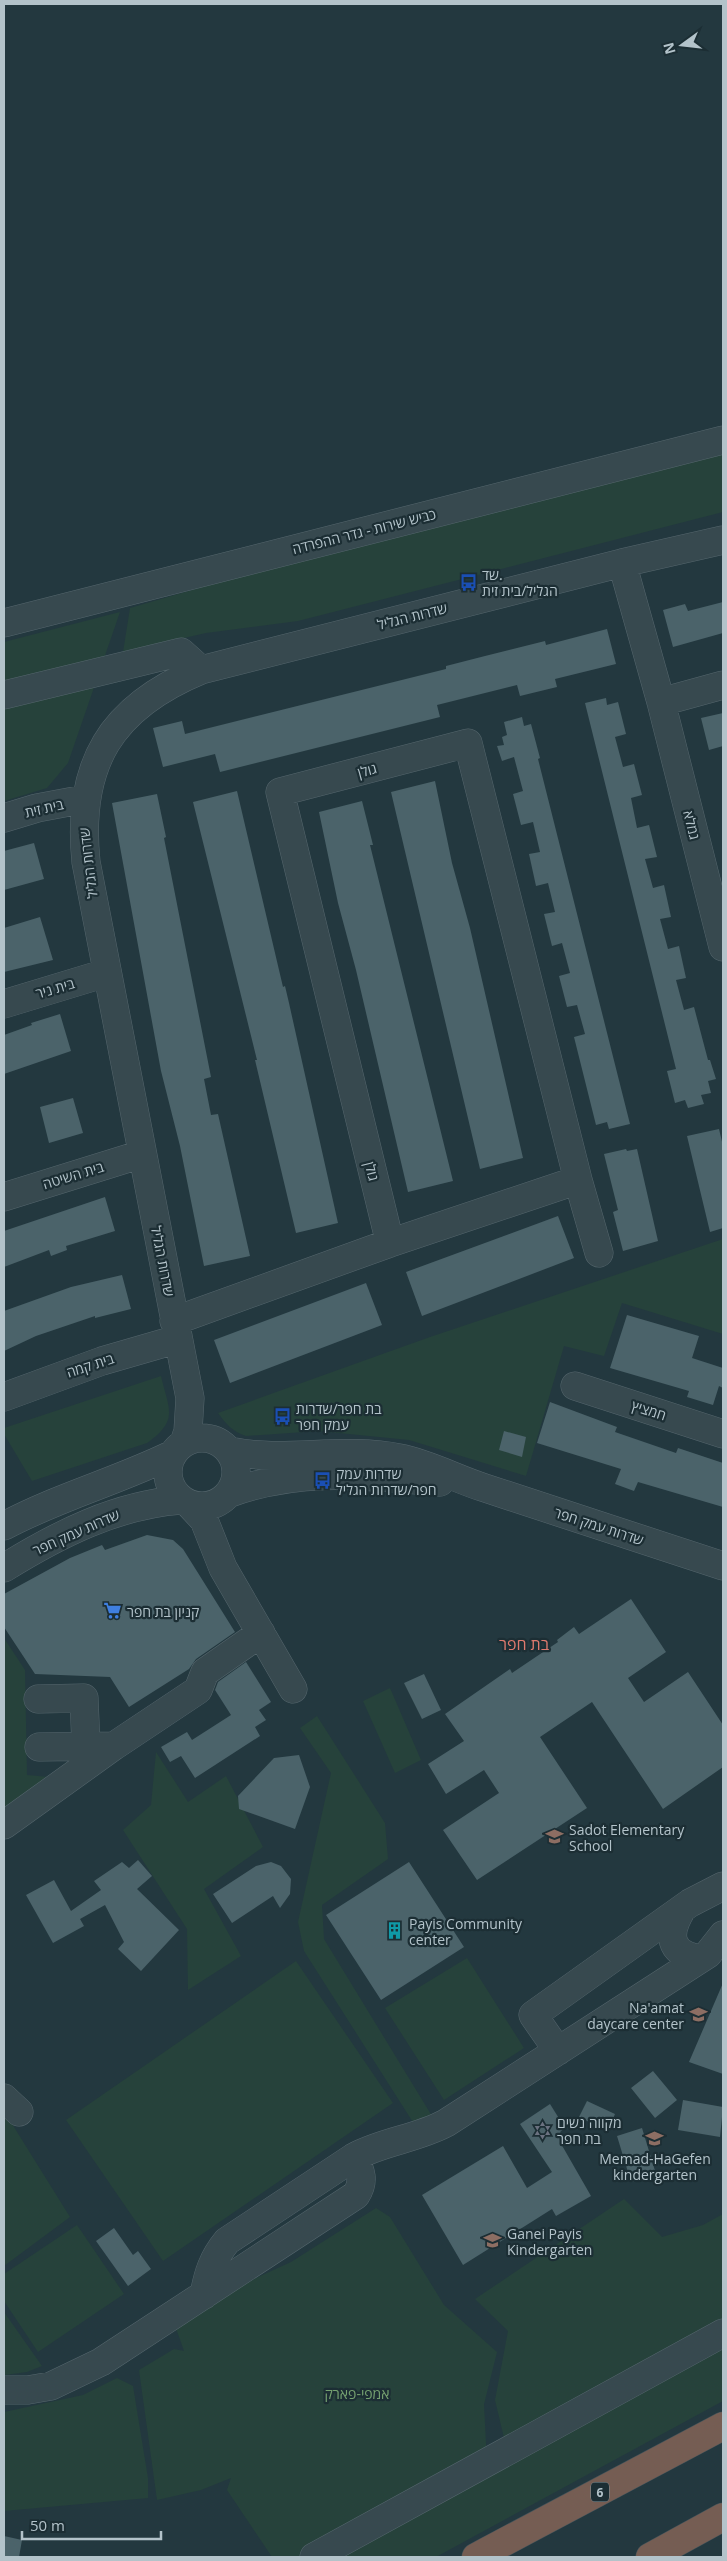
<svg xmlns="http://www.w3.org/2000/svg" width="727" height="2561" font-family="'Open Sans','Noto Sans Hebrew',sans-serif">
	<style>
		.green { fill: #26423b }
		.building { fill: #4b636a }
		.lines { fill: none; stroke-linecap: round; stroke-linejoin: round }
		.minor-casing { stroke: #55666d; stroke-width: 29 }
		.highway-casing { stroke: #42535a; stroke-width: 29 }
		.minor { stroke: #37494f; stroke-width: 28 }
		.highway { stroke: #755d53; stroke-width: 28 }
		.labels { text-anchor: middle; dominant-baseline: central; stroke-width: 4.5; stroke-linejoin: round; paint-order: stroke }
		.shield { fill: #1c2e34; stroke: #86969d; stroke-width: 1 }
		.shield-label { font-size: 12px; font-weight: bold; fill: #b3c3ca }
		.street-label { font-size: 14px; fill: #b3c3ca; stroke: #1c2e34 }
		.poi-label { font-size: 14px; fill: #b3c3ca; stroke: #1c2e34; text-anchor: start }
		.park-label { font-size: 14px; fill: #75a170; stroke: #1c2e34 }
		.quarter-label { font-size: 16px; fill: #de7a6e; stroke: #1c2e34 }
	</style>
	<rect width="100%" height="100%" fill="#23383f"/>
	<!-- green -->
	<path class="green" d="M723,452v60l-425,109 -92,12 -83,19 7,-44 124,-36z
		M120,612l-52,151 -21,25 -43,13v-159z
		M723,1239v95l-101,-31 -18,53 -40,-10 -38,130 -117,-36 -90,-9 -73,5c-13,-4 -20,-12 -28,-23l212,-76z
		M161,1376c8,34 18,44 -14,67l-115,38 -28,-47v-6z
		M4,1638l21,32 2,105 22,2 -45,32z
		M390,1688l31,72 -26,13 -32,-72z
		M317,1716l68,107 3,36 -66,46 2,34 108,177 -16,11 -112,-176 -6,-29 33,-149 -31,-45z
		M156,1752l32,50 38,-26 37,71 -59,42 37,67 -53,34 -1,-61 -64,-99 28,-25z
		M467,1958l57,90 -80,52 -59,-92z
		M296,1961l97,142 -230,158 -97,-141z
		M4,2111l66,106 -66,49z
		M624,2199l38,38 41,-12 20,-11v109l-218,119 -10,-42 13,-69 -33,-32z
		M376,2208l14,9 54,88 53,47 -13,52 3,59 236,-129v67l-287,156h-164l-45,-67 4,-12 -30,12 -44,10 -18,-130 35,-21 10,2 -12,-34 119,-55z
		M77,2225l47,69 -86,58 -34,-51v-27z
		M4,2312l38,54 -15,6 -23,3z
		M117,2378l16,8 15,92v20l-144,13v-99l79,-17z"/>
	<!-- building -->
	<path class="building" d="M723,602v31l-50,14 -10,-37 22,-6 3,7z
		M607,629l9,35 -61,15 2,8 -37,9 -3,-11 -80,20 3,12 -220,55 -5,-18 -52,13 -10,-39 29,-7 3,13 261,-65v-3l39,-10 60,-15 1,4z
		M606,698l1,7 11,-3 8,32 -11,3 8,30 11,-3 8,31 -11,3 6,30 12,-3 8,32 -12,2 8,29 11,-3 7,32 -11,2 8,30 11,-3 7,32 -10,2 8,30 10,-3 14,53h2l6,19 -8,2 3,12 -10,2 3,9 -16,4 -3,-8 -10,3 -8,-32 9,-2 -91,-366z
		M723,713v33l-14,4 -8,-32z
		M522,717l2,9 7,-2 9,34 -2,1 92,365 -21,5 -2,-7 -11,3 -22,-88 11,-3 -8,-29 -10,2 -8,-31 11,-3 -8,-30 -10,3 -8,-32 11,-2 -7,-29 -12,3 -7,-32 11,-2 -7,-30 -12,3 -8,-31 10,-3 -9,-34 -12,4 -5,-15 7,-1 -2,-8 5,-2 -3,-13z
		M435,781l17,82 18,65 53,230 -43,11 -89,-377z
		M237,791l46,196 2,-1 4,17 49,220 -42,10 -41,-173h2l-64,-258z
		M157,794l9,43 -2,1 47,239 -7,2 7,36 7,-1 32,142 -46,10 -24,-120 -19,-75 -49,-268z
		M362,801l11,44h-3l83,336 -45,11 -52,-222 -18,-67 -19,-91z
		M34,843l10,36 -40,11v-39z
		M40,917l13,43 -49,12v-44z
		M60,1014l11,37 -67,23v-39l28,-10 -1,-2z
		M73,1098l10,35 -34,10 -9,-36z
		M719,1129l4,17v82l-13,4 -23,-96z
		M626,1149l1,2 10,-2 21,92 -35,10 -10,-39 5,-2 -14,-56z
		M105,1197l10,34 -49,15 1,4 -16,6 -2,-6 -45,17v-36z
		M558,1216l16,42 -152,58 -16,-44z
		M122,1275l9,34 -36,9v-2l-59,20 -32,15v-40l67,-24z
		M366,1283l16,42 -152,58 -16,-43z
		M627,1315l72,21 -7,22 31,10v20l-4,-2 -6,19 -26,-8 2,-6 -79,-23z
		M550,1402l67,25 -2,5 61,21 2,-5 45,15v44l-85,-25 -4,9 -19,-7 6,-15 -84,-26z
		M504,1431l22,6 -4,20 -23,-7z
		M147,1535l26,5 10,9 52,83 -39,27 -7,10 -60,38 -19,-30 -75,-3 -31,-47v-33l66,-36 32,-13 3,5z
		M631,1599l35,53 -38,26 16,24 44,-30 35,53v42l-60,42 -71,-107 -52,35 47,71 -110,72 -34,-50 56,-37 -15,-23 -38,24 -18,-30 36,-23 -19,-27 65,-45 2,4 46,-31 -1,-2 17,-13 5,7z
		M246,1662l25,40 -12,8 7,10 -11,7 5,9 -65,42 -14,-22 -11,6 -9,-15 26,-15 5,8 39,-25 -16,-25 3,-8z
		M424,1674l17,36 -19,9 -18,-36z
		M299,1755l11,32 -15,42 -56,-20 -1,-13 36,-38z
		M138,1860l14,16 -15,13 42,41 -38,41 -23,-22 6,-7 -19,-37 -25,14 4,7 -31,17 -27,-48 28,-15 17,31 30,-21 -7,-9 28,-19 7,6z
		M271,1862l10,4 10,13 -1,15 -10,14 -7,-12 -41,27 -19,-29 43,-28z
		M409,1862l55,85 -83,53 -55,-85z
		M723,1983v91l-34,-12z
		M653,2071l24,29 -22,18 -24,-30z
		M683,2100l40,7 -3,30 -42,-7z
		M587,2101l28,13 -7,17 -29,-14z
		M550,2104l15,24 -5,4 5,7 -5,3 31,54 -35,20 -4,-7 -89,56 -41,-70 81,-49 24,42 25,-16 -32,-48z
		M642,2128l14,46 -25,8 -14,-46z
		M114,2228l19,27 5,-4 13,18 -23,17 -32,-45z
		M4,2536l18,4 -3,17h-15z"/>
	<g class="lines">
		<defs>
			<path id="minor" d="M622,563l39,139 62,245
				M4,623l719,-183
				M4,695l177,-43 20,18
				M661,702l62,-17
				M4,818l33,-10 48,-9
				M4,1004l102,-31
				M578,1180l21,73
				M4,1197l138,-43
				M174,1321l216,-78 188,-63 -110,-437 -188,49 110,451
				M575,1386l148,48
				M4,1397l98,-36 76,-22
				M168 1472a34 34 0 1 1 68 0a34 34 0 1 1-68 0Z
				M184,1443l4,-12 2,-33 -104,-536c-10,-98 25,-155 115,-192l421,-107 101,-23
				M229,1451c56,12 114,-5 170,7 31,6 57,21 86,30 79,26 159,52 238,78
				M230,1493c72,-26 136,-17 210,-11
				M190,1505l14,15 19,48 70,121
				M4,1526c54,-29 114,-45 169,-72
				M4,1568c55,-34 112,-63 177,-68
				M38,1699l46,-1 2,49
				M39,1747l75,-1 84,-56 7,-18 56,-39
				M4,1825l110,-79
				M682,1909c-15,25 -14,44 18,50
				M558,2051l-25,-36 157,-112 33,-17
				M4,2098l15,14
				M204,2295c4,-22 9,-37 23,-54l127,-84c30,-16 62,-18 92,-34l262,-169 15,-19
				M4,2390h24l23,-4 50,-24 255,-167c9,-14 5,-24 -2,-38
				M314,2557l409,-224"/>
			<path id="highway" d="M476,2557l247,-131
				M650,2557l73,-40"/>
		</defs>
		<!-- minor casing -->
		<use href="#minor" class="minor-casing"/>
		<!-- highway casing -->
		<use href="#highway" class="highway-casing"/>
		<!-- minor -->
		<use href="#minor" class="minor"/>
		<!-- highway -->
		<use href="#highway" class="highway"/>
	</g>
	<!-- icons -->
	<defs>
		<symbol id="bus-bare" viewBox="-9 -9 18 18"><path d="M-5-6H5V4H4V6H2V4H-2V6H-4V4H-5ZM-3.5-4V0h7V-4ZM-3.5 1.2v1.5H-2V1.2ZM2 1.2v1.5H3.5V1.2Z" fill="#1a4fb4" stroke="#1c2e34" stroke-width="2.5" paint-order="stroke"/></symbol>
		<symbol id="supermarket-bare" viewBox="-9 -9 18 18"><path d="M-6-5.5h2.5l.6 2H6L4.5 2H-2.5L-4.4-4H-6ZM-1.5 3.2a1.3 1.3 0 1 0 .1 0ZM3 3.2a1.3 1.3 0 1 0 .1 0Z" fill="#3f7fe0" stroke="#1c2e34" stroke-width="2.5" paint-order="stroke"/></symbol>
		<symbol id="school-bare" viewBox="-9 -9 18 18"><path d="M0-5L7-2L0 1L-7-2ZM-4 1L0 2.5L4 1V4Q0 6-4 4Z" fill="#8d6e63" stroke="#1c2e34" stroke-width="2.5" paint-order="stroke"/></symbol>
		<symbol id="building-bare" viewBox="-9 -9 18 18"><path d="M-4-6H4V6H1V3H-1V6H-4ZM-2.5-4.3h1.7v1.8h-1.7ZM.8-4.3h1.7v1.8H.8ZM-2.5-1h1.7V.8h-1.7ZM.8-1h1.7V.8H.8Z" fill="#0f9aa8" stroke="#1c2e34" stroke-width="2.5" paint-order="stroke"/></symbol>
		<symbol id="synagogue-bare" viewBox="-9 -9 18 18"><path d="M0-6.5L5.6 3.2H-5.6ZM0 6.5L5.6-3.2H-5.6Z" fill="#6b7280" stroke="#1c2e34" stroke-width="2.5" paint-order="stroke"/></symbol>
	</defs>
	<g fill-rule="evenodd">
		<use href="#bus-bare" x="456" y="570" width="25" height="25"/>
		<use href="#bus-bare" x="270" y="1404" width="25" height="25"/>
		<use href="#bus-bare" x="310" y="1468" width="25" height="25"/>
		<use href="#supermarket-bare" x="100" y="1598" width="25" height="25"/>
		<use href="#school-bare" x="542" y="1824" width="25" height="25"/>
		<use href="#building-bare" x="382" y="1918" width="25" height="25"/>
		<use href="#school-bare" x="686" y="2002" width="25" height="25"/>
		<use href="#synagogue-bare" x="530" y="2118" width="25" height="25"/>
		<use href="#school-bare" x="642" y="2126" width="25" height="25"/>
		<use href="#school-bare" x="480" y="2228" width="25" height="25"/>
	</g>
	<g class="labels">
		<!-- shield labels -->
		<rect class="shield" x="591" y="2482.5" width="18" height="19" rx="4"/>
		<g class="shield-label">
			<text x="600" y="2492">6</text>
		</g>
		<!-- street labels -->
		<g class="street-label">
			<text transform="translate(364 531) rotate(-14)">כביש שירות - גדר ההפרדה</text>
			<text transform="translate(412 616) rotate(-14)">שדרות הגליל</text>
			<text transform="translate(367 770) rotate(-15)">גולן</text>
			<text transform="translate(44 808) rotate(-13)">בית זית</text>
			<text transform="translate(692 825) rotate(76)">גמלא</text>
			<text transform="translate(88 863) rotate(-97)">שדרות הגליל</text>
			<text transform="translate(55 988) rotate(-16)">בית ניר</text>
			<text transform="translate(372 1171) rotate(76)">גולן</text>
			<text transform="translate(73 1175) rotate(-17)">בית השיטה</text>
			<text transform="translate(163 1261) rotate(79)">שדרות הגליל</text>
			<text transform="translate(90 1365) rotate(-18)">בית קמה</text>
			<text transform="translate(649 1410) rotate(18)">חמציץ</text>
			<text transform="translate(599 1526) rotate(18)">שדרות עמק חפר</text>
			<text transform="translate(76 1532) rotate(-24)">שדרות עמק חפר</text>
		</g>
		<!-- poi labels -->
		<g class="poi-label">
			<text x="482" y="574">שד.<tspan x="482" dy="16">הגליל/בית זית</tspan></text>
			<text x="296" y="1408">בת חפר/שדרות<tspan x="296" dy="16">עמק חפר</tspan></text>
			<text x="336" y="1473">שדרות עמק<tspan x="336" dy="16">חפר/שדרות הגליל</tspan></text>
			<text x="127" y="1611">קניון בת חפר</text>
			<text x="569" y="1829">Sadot Elementary<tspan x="569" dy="16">School</tspan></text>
			<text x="409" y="1923">Payis Community<tspan x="409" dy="16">center</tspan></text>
			<text x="684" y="2007" text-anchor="end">Na'amat<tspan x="684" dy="16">daycare center</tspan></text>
			<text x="557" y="2122">מקווה נשים<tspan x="557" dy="16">בת חפר</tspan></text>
			<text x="655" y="2158" text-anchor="middle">Memad-HaGefen<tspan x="655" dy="16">kindergarten</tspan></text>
			<text x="507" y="2233">Ganei Payis<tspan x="507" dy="16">Kindergarten</tspan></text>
		</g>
		<!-- park labels -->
		<g class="park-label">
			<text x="357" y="2393">אמפי-פארק</text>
		</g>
		<!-- quarter labels -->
		<g class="quarter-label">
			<text x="524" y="1644">בת חפר</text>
		</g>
	</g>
	<!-- border -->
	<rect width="727" height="2561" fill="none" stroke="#b3c3ca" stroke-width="10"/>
	<!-- north arrow -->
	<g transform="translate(682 45) rotate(255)" stroke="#1c2e34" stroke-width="4" paint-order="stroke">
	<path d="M0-4L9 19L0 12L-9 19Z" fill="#b3c3ca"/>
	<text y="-8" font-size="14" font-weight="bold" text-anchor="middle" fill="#b3c3ca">N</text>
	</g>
	<!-- scale -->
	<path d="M22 2531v8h139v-8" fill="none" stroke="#b3c3ca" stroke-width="2.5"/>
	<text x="30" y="2531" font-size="15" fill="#b3c3ca" stroke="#1c2e34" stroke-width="4" paint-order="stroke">50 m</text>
</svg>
